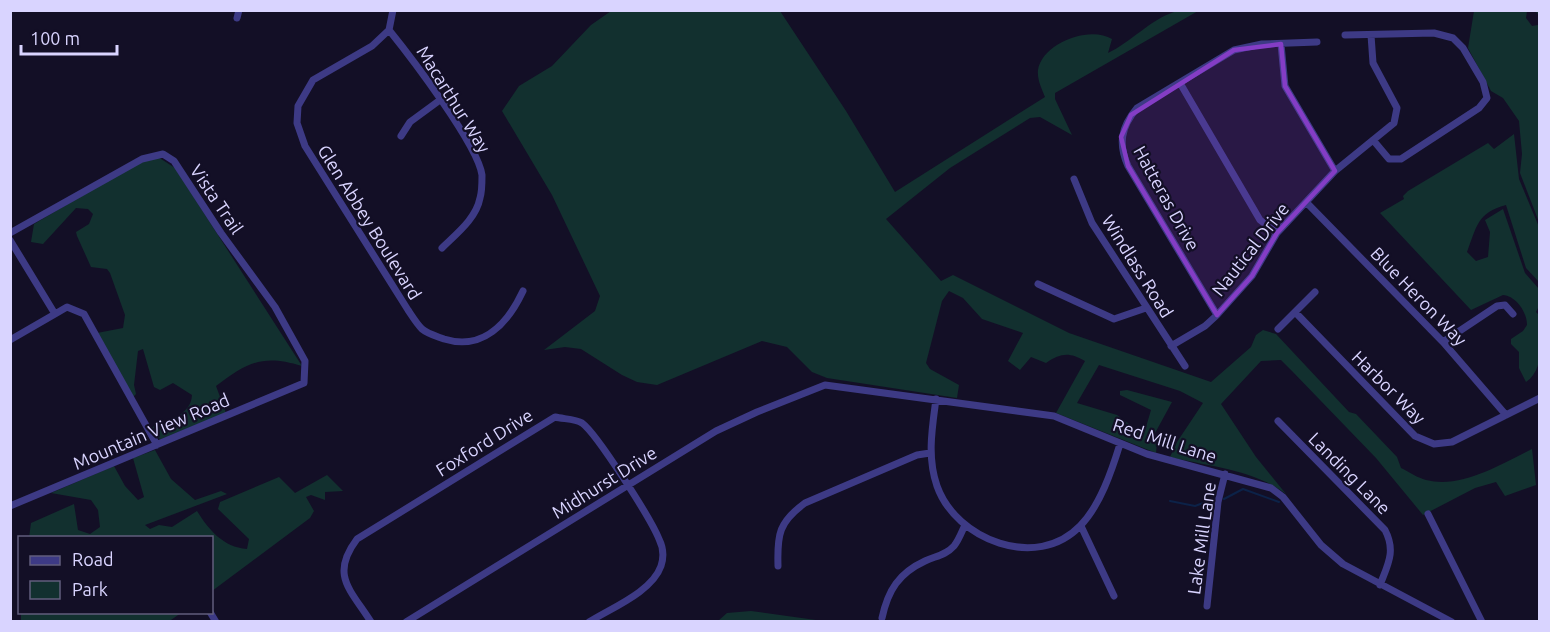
<svg xmlns="http://www.w3.org/2000/svg" width="1550" height="632" font-family="Ubuntu,sans-serif">
	<style>
		.green { fill: #12302f }
		.lines { fill: none; stroke-linecap: round; stroke-linejoin: round }
		.stream { stroke: #0c2248; stroke-width: 2 }
		.minor { stroke: #3d3a85; stroke-width: 7 }
		.marked { fill: #843dc5; fill-opacity: 0.2; stroke: #843dc5; stroke-width: 4.5; stroke-linejoin: round }
		.labels { text-anchor: middle; dominant-baseline: central; stroke-width: 4.5; stroke-linejoin: round; paint-order: stroke }
		.street-label { font-size: 18px; fill: #d9d4ff; stroke: #130f26 }
	</style>
	<rect width="100%" height="100%" fill="#130f26"/>
	<!-- green -->
	<path class="green" d="M611,11h169l66,100 49,81 150,-95c-3,-8 -8,-17 -7,-27 4,-27 52,-45 74,-31l-4,14c23,-11 42,-33 66,-41 7,-3 16,-1 24,-1l-143,82v6l17,36 -32,-18 -10,1 -80,50 -64,51 55,62 12,-6 116,58 142,49 40,-35 5,-12 7,-5 13,4 73,78 7,2 41,43 4,11c8,4 17,10 25,12 36,9 75,-16 106,-31l4,36 -31,11 -9,-14 -21,6 -52,27 -47,-57 -84,-87 -11,-11 -20,1 -40,43 35,53 30,37c-31,-24 -79,-28 -116,-37l7,-15 26,-39 -23,-12 -81,-26 -22,38 40,12 19,14 10,-2 5,-17 -31,-15v-4l7,-1 45,12 -18,33 3,7 -1,11 -100,-40 29,-52c-16,-9 -24,-8 -39,2l-15,-6 -11,13 -12,-9 15,-28 -41,-14 -19,-21 -14,-7 -7,10 -16,62 4,6 29,16 -2,13 -130,-20 -15,-6 -25,-25 -25,-6 -105,44 -20,-3 -15,-7 -41,-26 -16,-2 -21,3 51,-39 5,-15 -48,-101 -50,-84 17,-25 33,-20 39,-41z
		M1474,11h53l-1,7 6,8 6,-1 1,-10 -4,-4h4v211l-19,-49 2,-19 -3,-33 -16,-23 -12,-7 -23,-43z
		M1514,134l5,45 20,48v55l-13,-14 -20,-63c-29,8 -29,21 -39,47l9,9 12,-4 2,-25 -5,-12 18,-11 22,64 14,16v17l-3,6 3,3c1,21 7,54 -13,67l-7,-14v-16l-8,-8v-5l12,-8 4,-6c0,-13 -11,-29 -24,-30l-32,15 -91,-97 24,-14 -1,-3 5,-5 80,-48 6,6z
		M158,157l17,11 127,198c-39,-12 -54,-4 -86,20l10,27 -65,26 -6,-2 -5,-9c16,-7 41,-12 42,-33l-19,-12 -13,7 -6,-3 -11,-38 -5,2 -4,34 2,9 -3,3 -36,-64 26,-5 2,-13 -15,-42 -3,-4 -16,-2 -14,-31 -1,-4 13,-8 4,-10 -5,-5 -12,-1 -33,36 -12,-2 3,-18 102,-60z
		M155,450l16,29 24,21 26,-9 6,3 -82,31 5,4 9,-4 13,2 25,-16c12,19 26,36 50,38l2,-10 -31,-30 2,-7 59,-25 16,16 32,-18 16,16 -18,1v8l-14,-5 -5,2 8,14 -4,7 -98,73v-53h-183l2,-15 43,-19 4,26 12,4 10,-7 -2,-17 -7,-10 -40,-7 63,-27 11,20 13,14 6,-3 -11,-39z
		M751,611l72,10h-105l9,-8z
		M21,613v-1l160,1 -13,9 -147,-1z"/>
	<g class="lines">
		<!-- stream -->
		<path class="stream" d="M1224,499l19,-10 36,13
			M1170,501l25,5 19,-7"/>
		<!-- minor -->
		<path class="minor" d="M393,10l-4,20 -17,16 -59,34 -15,26 -1,17 8,23 103,164c4,6 9,14 14,19 6,5 14,7 22,10 39,12 64,-16 79,-48
			M237,18l2,-8
			M389,30c21,26 89,115 93,145 0,7 0,17 -2,23 -4,21 -24,36 -38,50
			M1345,35l89,-2 19,5 10,10 20,34 4,16 -8,10 -78,51h-12l-16,-19
			M1281,44l4,42 50,85
			M1180,83l80,137 17,13
			M401,136l9,-14 30,-22
			M1074,179l18,44 93,143
			M1306,202l137,140 63,73
			M10,233l132,-74 21,-5 11,7 47,72 54,74 30,54 -1,22 -294,123
			M10,240l45,74 12,-7 17,7 73,131
			M1038,284l76,35 32,-11
			M1295,312l120,124 19,8 18,-2 88,-44
			M1217,315l-89,-149c-10,-22 -7,-39 9,-58l97,-58 28,-6 55,-2
			M1278,329l37,-37
			M10,340l45,-26
			M1443,342l54,-36 8,-1 8,9
			M1171,346l34,-20 12,-11 35,-39 25,-43 58,-62 59,-48 3,-15 -24,-45 -2,-28
			M936,399c-4,30 -9,58 1,87 19,54 100,85 143,40 20,-20 32,-56 40,-82
			M1278,421l107,109c11,21 3,34 -5,55
			M1428,514l54,108
			M1081,526l33,70
			M778,566c-1,-32 1,-44 27,-63l112,-48 13,-2
			M1207,606l11,-104 7,-28
			M210,612l6,10
			M882,618c6,-28 17,-45 43,-57 11,-5 21,-6 29,-15 5,-6 8,-15 11,-21
			M371,622c-21,-33 -41,-47 -14,-83l198,-122c8,2 21,2 27,6 15,11 69,96 77,116 4,8 5,18 2,27 -9,26 -50,42 -72,56
			M406,622l310,-191 41,-19 68,-27 229,31 93,38 124,34 12,9 38,48 22,19 109,58"/>
	</g>
	<!-- marked area -->
	<path class="marked" d="M1281,44l4,42 50,85 -58,62 -25,43 -35,39 -89,-149 -7,-29 10,-22 103,-65z"/>
	<g class="labels">
		<!-- street labels -->
		<g class="street-label">
			<text transform="translate(454 99) rotate(58)">Macarthur Way</text>
			<text transform="translate(1167 198) rotate(61)">Hatteras Drive</text>
			<text transform="translate(217 199) rotate(56)">Vista Trail</text>
			<text transform="translate(370 222) rotate(58)">Glen Abbey Boulevard</text>
			<text transform="translate(1250 249) rotate(-52)">Nautical Drive</text>
			<text transform="translate(1138 266) rotate(58)">Windlass Road</text>
			<text transform="translate(1419 296) rotate(46)">Blue Heron Way</text>
			<text transform="translate(1389 387) rotate(45)">Harbor Way</text>
			<text transform="translate(151 431) rotate(-23)">Mountain View Road</text>
			<text transform="translate(1165 440) rotate(18)">Red Mill Lane</text>
			<text transform="translate(484 442) rotate(-32)">Foxford Drive</text>
			<text transform="translate(1350 473) rotate(45)">Landing Lane</text>
			<text transform="translate(604 482) rotate(-32)">Midhurst Drive</text>
			<text transform="translate(1201 538) rotate(-82)">Lake Mill Lane</text>
		</g>
	</g>
	<!-- border -->
	<rect width="1550" height="632" fill="none" stroke="#d9d4ff" stroke-width="24"/>
	<!-- legend -->
	<rect x="18" y="536" width="195" height="78" fill="#130f26" stroke="#625e7d" stroke-width="1.5"/>
	<rect x="30" y="556" width="30" height="9" fill="#3d3a85" stroke="#625e7d" stroke-width="1.5"/>
	<text x="72" y="566" font-size="18" fill="#d9d4ff">Road</text>
	<rect x="30" y="581" width="30" height="18" fill="#12302f" stroke="#625e7d" stroke-width="1.5"/>
	<text x="72" y="596" font-size="18" fill="#d9d4ff">Park</text>
	<!-- scale -->
	<path d="M21 45v9h96v-9" fill="none" stroke="#d9d4ff" stroke-width="3"/>
	<text x="30" y="45" font-size="18" fill="#d9d4ff" stroke="#130f26" stroke-width="4.5" paint-order="stroke">100 m</text>
</svg>
